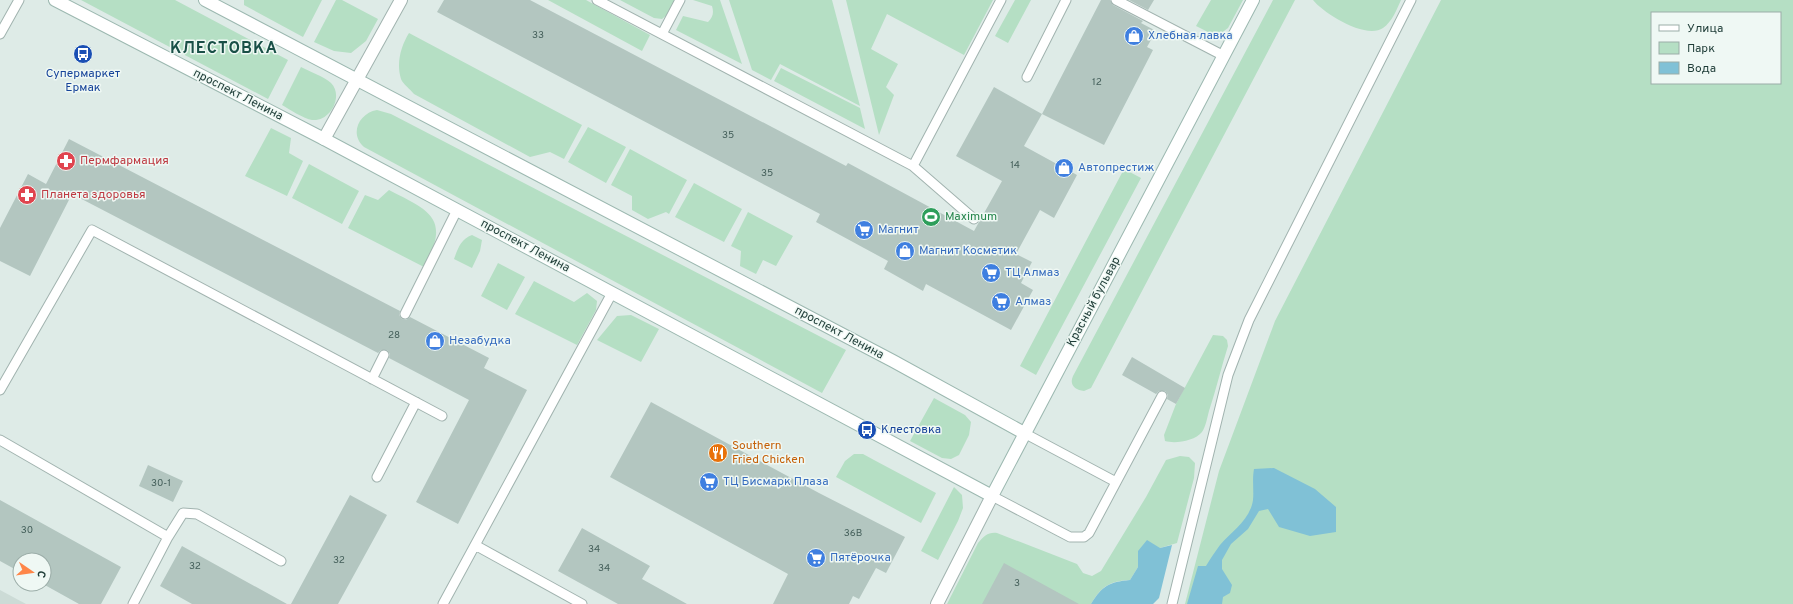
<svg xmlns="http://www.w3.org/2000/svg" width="1793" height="604" font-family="Overpass,sans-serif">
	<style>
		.built { fill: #ccdbd6 }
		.green { fill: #b5dfc4; fill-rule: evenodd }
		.water { fill: #80c1d6 }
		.building { fill: #b3c6c0 }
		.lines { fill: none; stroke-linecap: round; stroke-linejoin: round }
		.lane-casing { stroke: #a1b3af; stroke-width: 11 }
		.street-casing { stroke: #a1b3af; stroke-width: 14 }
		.secondary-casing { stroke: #9cb8b0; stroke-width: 14 }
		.lane { stroke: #fff; stroke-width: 9 }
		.street { stroke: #fff; stroke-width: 12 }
		.secondary { stroke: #fff; stroke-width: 12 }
		.labels { text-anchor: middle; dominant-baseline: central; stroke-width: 3; stroke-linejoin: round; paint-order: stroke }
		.number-label { font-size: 10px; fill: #435e59 }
		.shop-label { font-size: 12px; fill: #366cbe; stroke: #eff8f4; text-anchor: start }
		.transit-label { font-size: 12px; fill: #164399; stroke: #eff8f4 }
		.street-label { font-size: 12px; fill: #1e3c37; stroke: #eff8f4 }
		.health-label { font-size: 12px; fill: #be3a42; stroke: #eff8f4; text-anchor: start }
		.leisure-label { font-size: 12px; fill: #27864d; stroke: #eff8f4; text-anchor: start }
		.food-label { font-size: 12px; fill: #c56008; stroke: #eff8f4; text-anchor: start }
		.district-label { font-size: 16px; font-weight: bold; letter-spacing: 1px; fill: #195047; stroke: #eff8f4 }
	</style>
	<rect width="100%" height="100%" fill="#deebe7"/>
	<!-- built -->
	<path class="built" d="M0,590l26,14h-26z"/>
	<!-- green -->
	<path class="green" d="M81,0h94l113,60 -20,39z
		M244,0h78l-19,37 -59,-32z
		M336,0h6l36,19 -12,22 -15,12 -17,-2 -20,-9z
		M548,0h38l64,35 -8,16z
		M620,0h56l-7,13 -7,6 -8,-1z
		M693,0h27l22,64 -66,-34 7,-14 25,6c5,-5 6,-9 4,-16z
		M729,0h103l28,106 -80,-42 -9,16 -19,-10z
		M846,0h147l-29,55 -77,-41 -16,35 27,15 -12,23 8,8 -15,40z
		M1015,0h16l-23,43 -13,-7z
		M1211,0h32l-15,28 -8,6h-8l-16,-8z
		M1273,0h22l-204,388 -7,3c-9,-1 -15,-6 -11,-15z
		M1313,0h88c-4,9 -9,22 -18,28 -17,12 -60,-15 -70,-28z
		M1441,0h352v604h-608l34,-133 56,-150zM1652,13h128v70h-128z
		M409,33l173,92 -18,34 -14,-7 -20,5 -116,-63c-4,-5 -11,-10 -13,-15 -5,-16 0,-33 8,-46z
		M301,67c7,4 24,10 30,16 13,13 -1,39 -19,37 -8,-1 -23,-11 -30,-15z
		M781,68l79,40 5,21 -91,-48z
		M377,110l14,4 455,236 -24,43 -458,-246c-15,-13 -5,-34 13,-37z
		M588,127l38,20 -20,36 -38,-21z
		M271,128l20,10 -2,15 14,8 -16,35 -42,-20z
		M630,149l57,31 -18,34 -3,-2 -18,7 -16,-9v-14l-21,-11z
		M309,164l50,27 -17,33 -50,-26z
		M1124,169l17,9 -105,197 -16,-9z
		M694,183l48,26 -18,33 -49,-25z
		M389,190c41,21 62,28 35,77l-76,-39 17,-33 13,5z
		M748,212l45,24 -17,30 -13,-6 -7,14 -16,-8 1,-15 -10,-5z
		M472,235l10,5 -2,11 -8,17 -18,-9c4,-11 7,-20 18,-24z
		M498,263l27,14 -18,33 -26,-14z
		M534,281l40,21 13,-9 10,8 -1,9 -19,35 -62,-31z
		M631,315l28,14 -18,33 -44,-22 20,-24z
		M1213,335l10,1 4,4 1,6c-7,22 -12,44 -19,65 -2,7 -3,15 -7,21 -7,9 -27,12 -37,9l-1,-6 12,-31z
		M934,398l31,17 6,7 -2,13 -10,20 -8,4 -9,-1 -32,-17z
		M854,454h9l11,6 62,33 -15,30 -85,-46 9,-16z
		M1180,456l9,1 6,6 -1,15 -17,65 -17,5 -22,3v16l-8,13c-21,1 -29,7 -39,24h-144l31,-61c6,-7 10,-11 19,-10l80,31 6,9 9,3 9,-5 45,-74 20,-37z
		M954,487l8,8 1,13 -5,13 -20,39 -17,-9z"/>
	<!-- water -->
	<path class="water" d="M1274,468l41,21 21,18v25l-26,4 -31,-9 -11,-18 -9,2 -11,18 -17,15 -9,16v9l10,16 -2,8 -7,4 -1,7h-35l11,-38h8c4,-7 9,-14 14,-21 12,-14 30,-25 33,-45 1,-10 -1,-20 1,-31z
		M1147,540l13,8 12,-3 -13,53 -6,6h-62c11,-18 18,-22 39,-24l8,-13v-16z"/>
	<!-- building -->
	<path class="building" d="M444,0h86l316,166 2,-3 126,68 28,-50 -46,-25 38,-69 48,27 -18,32 53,29 -23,43 -14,-8 -24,44 16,8 -11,21 12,7 -22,40 -85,-46 -3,7 -39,-22 4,-8 -72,-39 4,-8 -383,-202z
		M1101,0h9l3,5 30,16 -2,2 15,8 -9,16 6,3 -49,95 -62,-31z
		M1129,0h25l-6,10z
		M69,139l331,172 -1,4 3,4 4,1 4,-3 79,41 -5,10 43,22 -69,134 -42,-22 53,-102 -80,-42 1,-4 -3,-4h-6l-3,3 -306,-159 -42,82 -30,-15v-33l28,-54 18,10z
		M1132,357l53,31 -9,16 -9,-5 1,-4 -3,-4h-6l-3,3 -34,-19z
		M651,402l168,91 86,44 -19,36 -10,-5 -17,31 -6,-3 -4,8h-76l15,-30 -178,-97z
		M148,465l35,16 -10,21 -34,-16z
		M350,495l37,20 -49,89h-47z
		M0,500l121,67 -20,37h-22l-36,-20h1v-24h-24v12l-20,-11z
		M582,528l68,38 -8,13 45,25h-69l-60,-33z
		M182,546l105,58h-95l-32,-18z
		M1004,563l75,41h-97z"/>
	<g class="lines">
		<defs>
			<path id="lane" d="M597,0l316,166 61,53
				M1116,0l108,56
				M0,34l19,-34
				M662,34l18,-34
				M1027,77l39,-77
				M913,166l88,-166
				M405,314l52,-104
				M372,379l12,-24
				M0,390l92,-160 350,186
				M1024,433l92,49
				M0,440l168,97 -35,67
				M377,477l39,-75
				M992,496l78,41h14l5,-4 73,-137
				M168,537l15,-24 14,1 84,47
				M475,545l107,59
				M443,604l169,-311
				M1172,604l56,-229 21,-55 162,-320"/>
			<path id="street" d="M324,139l77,-139
				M937,604l55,-108"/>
			<path id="secondary" d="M55,0l269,139 668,357 261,-496
				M205,0l688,361 131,72"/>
		</defs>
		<!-- lane casing -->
		<use href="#lane" class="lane-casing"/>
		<!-- street casing -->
		<use href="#street" class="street-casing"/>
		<!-- secondary casing -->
		<use href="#secondary" class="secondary-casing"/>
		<!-- lane -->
		<use href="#lane" class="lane"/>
		<!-- street -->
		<use href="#street" class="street"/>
		<!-- secondary -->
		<use href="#secondary" class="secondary"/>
	</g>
	<!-- icons -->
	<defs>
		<symbol id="shop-disc" viewBox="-11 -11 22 22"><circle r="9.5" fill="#3f7fe0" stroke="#eff8f4"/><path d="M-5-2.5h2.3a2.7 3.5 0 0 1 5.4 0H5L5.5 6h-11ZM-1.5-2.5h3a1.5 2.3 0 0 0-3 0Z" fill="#fff"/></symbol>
		<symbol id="bus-disc" viewBox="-11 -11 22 22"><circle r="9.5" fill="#1a4fb4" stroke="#eff8f4"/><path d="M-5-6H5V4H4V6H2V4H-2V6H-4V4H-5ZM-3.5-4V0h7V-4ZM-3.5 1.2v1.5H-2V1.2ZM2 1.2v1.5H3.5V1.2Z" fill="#fff"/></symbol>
		<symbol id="pharmacy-disc" viewBox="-11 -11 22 22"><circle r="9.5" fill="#e0444e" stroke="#eff8f4"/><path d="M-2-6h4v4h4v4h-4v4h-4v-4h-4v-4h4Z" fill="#fff"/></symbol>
		<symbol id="stadium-disc" viewBox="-11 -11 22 22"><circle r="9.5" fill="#2e9e5b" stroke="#eff8f4"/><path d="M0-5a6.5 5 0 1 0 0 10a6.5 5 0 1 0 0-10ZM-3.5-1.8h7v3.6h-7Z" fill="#fff"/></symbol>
		<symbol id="supermarket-disc" viewBox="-11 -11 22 22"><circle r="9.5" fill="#3f7fe0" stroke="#eff8f4"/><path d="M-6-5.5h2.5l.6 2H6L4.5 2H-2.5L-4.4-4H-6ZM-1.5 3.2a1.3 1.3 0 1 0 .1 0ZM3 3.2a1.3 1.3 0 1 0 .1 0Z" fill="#fff"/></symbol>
		<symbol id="restaurant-disc" viewBox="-11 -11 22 22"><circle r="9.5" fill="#e8710a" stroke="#eff8f4"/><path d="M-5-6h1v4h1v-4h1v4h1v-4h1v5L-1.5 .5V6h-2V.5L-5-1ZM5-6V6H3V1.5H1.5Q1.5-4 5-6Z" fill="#fff"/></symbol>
	</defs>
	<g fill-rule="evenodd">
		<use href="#shop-disc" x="1123" y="25" width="22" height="22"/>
		<use href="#bus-disc" x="72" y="43" width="22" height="22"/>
		<use href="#pharmacy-disc" x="55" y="150" width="22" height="22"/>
		<use href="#shop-disc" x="1053" y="157" width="22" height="22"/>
		<use href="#pharmacy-disc" x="16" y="184" width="22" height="22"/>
		<use href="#stadium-disc" x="920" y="206" width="22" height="22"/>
		<use href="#supermarket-disc" x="853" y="219" width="22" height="22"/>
		<use href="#shop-disc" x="894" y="240" width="22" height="22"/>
		<use href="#supermarket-disc" x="980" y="262" width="22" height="22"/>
		<use href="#supermarket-disc" x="990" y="291" width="22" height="22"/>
		<use href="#shop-disc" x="424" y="330" width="22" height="22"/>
		<use href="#bus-disc" x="856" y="419" width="22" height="22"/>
		<use href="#restaurant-disc" x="707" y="442" width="22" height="22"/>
		<use href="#supermarket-disc" x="698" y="471" width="22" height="22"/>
		<use href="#supermarket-disc" x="805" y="547" width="22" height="22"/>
	</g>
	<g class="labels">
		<!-- number labels -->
		<g class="number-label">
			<text x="538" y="35">33</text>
			<text x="1097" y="82">12</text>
			<text x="728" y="135">35</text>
			<text x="1015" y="165">14</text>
			<text x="767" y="173">35</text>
			<text x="394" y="335">28</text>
			<text x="161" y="483">30-1</text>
			<text x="27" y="530">30</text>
			<text x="853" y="533">36В</text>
			<text x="594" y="549">34</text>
			<text x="339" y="560">32</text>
			<text x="195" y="566">32</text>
			<text x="604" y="568">34</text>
			<text x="1017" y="583">3</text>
		</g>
		<!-- shop labels -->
		<g class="shop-label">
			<text x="1148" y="36">Хлебная лавка</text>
			<text x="1078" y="168">Автопрестиж</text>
			<text x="878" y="230">Магнит</text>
			<text x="919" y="251">Магнит Косметик</text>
			<text x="1005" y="273">ТЦ Алмаз</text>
			<text x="1015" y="302">Алмаз</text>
			<text x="449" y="341">Незабудка</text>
			<text x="723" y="482">ТЦ Бисмарк Плаза</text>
			<text x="830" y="558">Пятёрочка</text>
		</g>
		<!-- transit labels -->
		<g class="transit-label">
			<text x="83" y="74">Супермаркет<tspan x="83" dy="14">Ермак</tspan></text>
			<text x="881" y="430" text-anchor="start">Клестовка</text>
		</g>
		<!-- street labels -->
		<g class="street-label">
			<text transform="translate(238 95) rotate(27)">проспект Ленина</text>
			<text transform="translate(525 246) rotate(28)">проспект Ленина</text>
			<text transform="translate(1094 302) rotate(-62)">Красный бульвар</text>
			<text transform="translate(839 333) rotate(28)">проспект Ленина</text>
		</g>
		<!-- health labels -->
		<g class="health-label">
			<text x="80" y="161">Пермфармация</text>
			<text x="41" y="195">Планета здоровья</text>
		</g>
		<!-- leisure labels -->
		<g class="leisure-label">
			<text x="945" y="217">Maximum</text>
		</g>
		<!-- food labels -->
		<g class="food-label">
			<text x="732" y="446">Southern<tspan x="732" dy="14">Fried Chicken</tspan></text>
		</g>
		<!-- district labels -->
		<g class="district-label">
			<text x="224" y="49">КЛЕСТОВКА</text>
		</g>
	</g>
	<!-- legend -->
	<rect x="1651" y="12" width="130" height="72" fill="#eff8f4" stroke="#9bada8"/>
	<rect x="1659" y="25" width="20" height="6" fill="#ffffff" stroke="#9bada8"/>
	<text x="1687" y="32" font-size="12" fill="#1e3c37">Улица</text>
	<rect x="1659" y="42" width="20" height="12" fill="#b5dfc4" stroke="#9bada8"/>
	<text x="1687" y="52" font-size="12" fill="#1e3c37">Парк</text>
	<rect x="1659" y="62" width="20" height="12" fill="#80c1d6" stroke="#9bada8"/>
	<text x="1687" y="72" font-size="12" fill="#1e3c37">Вода</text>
	<!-- north arrow -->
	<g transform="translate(32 572) rotate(103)"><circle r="19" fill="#eff8f4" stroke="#9bada8"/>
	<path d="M0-3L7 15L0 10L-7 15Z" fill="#fe8649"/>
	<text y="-6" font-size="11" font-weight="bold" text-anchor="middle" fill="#1e3c37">С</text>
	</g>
</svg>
